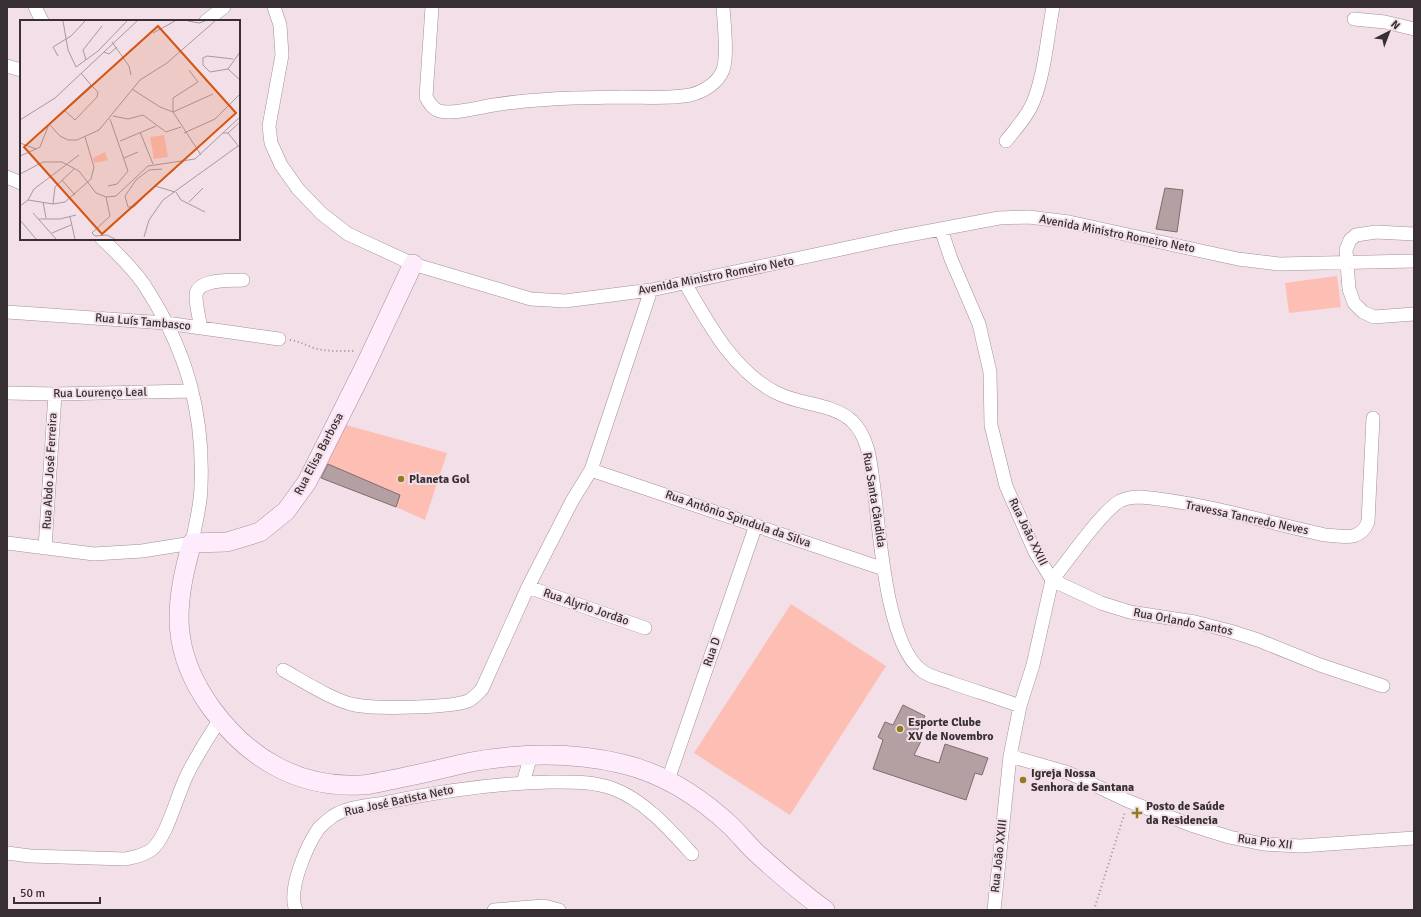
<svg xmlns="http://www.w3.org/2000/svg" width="1421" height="917" font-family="Signika,sans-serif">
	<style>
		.green { fill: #fdbeb3 }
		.building { fill: #b4a0a3; stroke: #7f6c6f }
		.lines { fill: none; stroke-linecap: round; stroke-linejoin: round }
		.street-casing { stroke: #a29198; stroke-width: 14 }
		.secondary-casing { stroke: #a29198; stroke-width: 20 }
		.path { stroke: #9e9097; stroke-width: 2; stroke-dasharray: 1 3; stroke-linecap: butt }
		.street { stroke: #fff; stroke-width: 13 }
		.secondary { stroke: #feecfd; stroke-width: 19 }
		.poi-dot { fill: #937920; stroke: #f2dfe8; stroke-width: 1.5 }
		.labels { text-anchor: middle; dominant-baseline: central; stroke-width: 4; stroke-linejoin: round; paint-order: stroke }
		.street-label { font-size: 12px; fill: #372f33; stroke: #f2dfe8 }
		.poi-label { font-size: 12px; font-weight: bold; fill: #372f33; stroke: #f2dfe8; text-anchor: start }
		.inset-road { fill: none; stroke: #a799a0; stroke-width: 1 }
		.view { fill: #d65510; fill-opacity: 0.15; stroke: #d65510; stroke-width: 2 }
		.inset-edge { fill: none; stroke: #372f33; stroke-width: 2 }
	</style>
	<rect width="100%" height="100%" fill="#f2dfe8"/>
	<!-- green -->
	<path class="green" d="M1337,276l4,31 -52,6 -4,-30z
		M346,425l101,28 -22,67 -29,-13 3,-12 -73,-32z
		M791,604l95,62 -96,149 -96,-62z"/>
	<!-- building -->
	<path class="building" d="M1165,188l18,2 -6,42 -21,-3z
		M328,464l72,31 -4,12 -75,-29z
		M903,705l22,11 -9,17 7,4 -9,18 25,8 6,-19 43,14 -6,17 -7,-2 -9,27 -93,-31 10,-29 -5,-3 7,-15 8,3z"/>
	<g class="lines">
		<defs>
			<path id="street" d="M35,7l7,14
				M274,7l6,18 2,30 -13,71 2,17 10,22 17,24 24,25 26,20 65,30 118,35 34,2 86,-11 242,-52 106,-20 30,-1 40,5 169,37 41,5 135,-3
				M432,7l-6,90c3,5 5,10 11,13 12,6 43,-3 57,-5 42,-7 86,-7 129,-8 22,0 46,2 67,-2 13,-3 28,-12 33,-25 5,-13 1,-48 0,-63
				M1354,19l31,3 29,7
				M206,21l18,-14
				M7,66l14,4
				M1006,141c10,-13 22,-25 28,-41 11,-29 13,-62 19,-93
				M7,177l14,6
				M941,229l10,30 28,65 11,48 1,53 15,61 29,66 17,28 -19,85 -13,41 -10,50 -16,154
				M1414,234l-38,-2 -20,3 -6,5 -4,10 3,39 5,14 9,9 11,5 40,-3
				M685,283c23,40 49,89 92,110 23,12 55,10 75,28 18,17 19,47 22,68 6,45 12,154 47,181 8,7 21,9 31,13 23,8 46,15 68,23
				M7,312l159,11 113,16
				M201,328c-2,-11 -5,-22 -5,-32 0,-18 35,-15 47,-16
				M7,393l48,1 137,-3
				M1373,418l-5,104c-8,20 -25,14 -43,13 -59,-13 -125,-33 -185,-38 -7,0 -14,1 -20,4 -18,10 -53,61 -68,79l49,23 29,9 65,10 35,9 28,9 62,25 63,21
				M591,470l293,99
				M7,543l87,11 48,-3 50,-8c3,-18 9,-38 9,-57 3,-72 -14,-134 -53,-195 -10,-18 -31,-38 -46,-52
				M45,548l10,-154
				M528,587l117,41
				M283,670c20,11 51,31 72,35 21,4 95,3 113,-4 5,-2 10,-8 14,-12l46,-102 44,-86 19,-31 60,-180
				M1010,756l59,17 59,28 63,24 38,12 34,7 38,2 113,-8
				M668,780l88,-255
				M523,783l8,-28
				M7,853l23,3 95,3c9,-2 18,-3 26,-9 16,-12 26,-55 36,-75 9,-19 21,-37 33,-56
				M296,910c-9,-20 11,-65 23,-82 4,-4 10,-9 14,-12 13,-9 35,-10 50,-13 57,-12 110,-20 168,-21 21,0 42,-1 63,7 30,11 57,42 78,65
				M494,910l50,-4 15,4"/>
			<path id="secondary" d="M413,264l-47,100 -59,118 -21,29 -26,21 -33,10 -35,1c-19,63 -21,110 20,166 36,49 86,79 148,76 10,0 20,-3 30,-5 27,-5 54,-12 81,-18 50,-9 102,-10 152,2 42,10 77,33 108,62 10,10 19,22 30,31 21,19 42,37 64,53"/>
		</defs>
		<!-- street casing -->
		<use href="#street" class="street-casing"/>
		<!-- secondary casing -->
		<use href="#secondary" class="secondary-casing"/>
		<!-- path -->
		<path class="path" d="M290,340c9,1 15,5 24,8 14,4 27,3 41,3
			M1094,910l31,-98"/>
		<!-- street -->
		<use href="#street" class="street"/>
		<!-- secondary -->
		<use href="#secondary" class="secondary"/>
	</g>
	<!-- markers -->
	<g class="poi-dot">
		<circle cx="401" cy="479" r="4"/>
		<circle cx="900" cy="729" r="4"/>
		<circle cx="1023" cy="780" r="4"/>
		<path d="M1135 807h4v4h4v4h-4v4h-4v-4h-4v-4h4z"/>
	</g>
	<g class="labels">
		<!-- street labels -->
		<g class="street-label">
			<text transform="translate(1117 234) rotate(11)">Avenida Ministro Romeiro Neto</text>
			<text transform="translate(716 276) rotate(-11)">Avenida Ministro Romeiro Neto</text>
			<text transform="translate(143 322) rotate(5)">Rua Luís Tambasco</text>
			<text transform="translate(100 393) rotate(-1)">Rua Lourenço Leal</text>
			<text transform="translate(319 454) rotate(-62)">Rua Elisa Barbosa</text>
			<text transform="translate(50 471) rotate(-87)">Rua Abdo José Ferreira</text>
			<text transform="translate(874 500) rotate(81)">Rua Santa Cândida</text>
			<text transform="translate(1247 518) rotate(12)">Travessa Tancredo Neves</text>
			<text transform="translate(738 519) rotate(19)">Rua Antônio Spindula da Silva</text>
			<text transform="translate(1028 532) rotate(64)">Rua João XXIII</text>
			<text transform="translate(586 607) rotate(19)">Rua Alyrio Jordão</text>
			<text transform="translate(1183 622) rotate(11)">Rua Orlando Santos</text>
			<text transform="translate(712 652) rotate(-71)">Rua D</text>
			<text transform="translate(399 801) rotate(-12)">Rua José Batista Neto</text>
			<text transform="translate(1265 842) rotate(7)">Rua Pio XII</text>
			<text transform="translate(999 856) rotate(-84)">Rua João XXIII</text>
		</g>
		<!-- poi labels -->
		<g class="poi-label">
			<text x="409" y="479">Planeta Gol</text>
			<text x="908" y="722">Esporte Clube<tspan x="908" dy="14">XV de Novembro</tspan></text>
			<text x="1031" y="773">Igreja Nossa<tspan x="1031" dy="14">Senhora de Santana</tspan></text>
			<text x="1146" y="806">Posto de Saúde<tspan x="1146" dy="14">da Residencia</tspan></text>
		</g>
	</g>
	<!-- overview -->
	<g transform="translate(20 20)">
		<rect width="220" height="220" fill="#f2dfe8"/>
		<path d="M144,115l4,22 -14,2 -4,-22zM85,132l3,8 -14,3 -1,-5z" fill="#fdbeb3"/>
		<path class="inset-road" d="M43,1l5,29 8,17 22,-16 29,-30M168,1l11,2 6,-2M133,13l22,-12M92,22l17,24 2,9M84,32l5,2 8,-7M38,36l-5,-9 18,-11 14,-15M66,40l-3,-10 19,-24M208,49l-18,3 -7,-7v-7l4,-2 26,3M208,49l12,-17M208,49l12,11M169,50l9,12 -25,16v14l40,-18M61,53l10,12M112,69l28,18 13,5 28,43M93,96l15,3 15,-4 23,17 15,-5M0,100l35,-22 82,-77M29,104l3,-3 39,-36 7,7 -1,5 -22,23 -11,-10M120,112l13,32M164,113l31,-14 25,-25M203,113h5l12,15M208,113l12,-11M100,121l36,-15M0,123l16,6 4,-2 9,-23 11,12 8,4h9l22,-10 41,-50 27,-17 48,-42M0,136l16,-7M104,138l14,-6M142,149l-13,1 -13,10 -11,16 3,11h6l21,-21 20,6M0,154l23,-12h19l17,9 17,22 10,4 10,-1 32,-30 47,-7 45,-42M42,160l13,15M88,166l9,-2 11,-13 -18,-52M156,172l5,8 24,12M86,177l4,19 -18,17 3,3 12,-1 8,4M8,180l25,4 12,-2 26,-23 3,-12 -9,-30M23,182l3,16M169,182l14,-14M33,184l2,-17 20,-19M0,186l8,-6 6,-11 45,-34M13,193l23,26M50,197l5,22M19,199h21l16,-4M0,200l16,19M32,213l19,-8M124,217l5,-17 14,-20 75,-54"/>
		<path class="view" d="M138,6l78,87 -134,121 -78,-87z"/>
		<rect width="220" height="220" class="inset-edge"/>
	</g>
	<!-- border -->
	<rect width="1421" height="917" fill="none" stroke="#372f33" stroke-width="16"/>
	<!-- north arrow -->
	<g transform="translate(1389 32) rotate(42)" stroke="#f2dfe8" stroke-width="3" paint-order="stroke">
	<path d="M0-3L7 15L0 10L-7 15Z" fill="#372f33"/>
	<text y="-6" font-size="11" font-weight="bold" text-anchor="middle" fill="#372f33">N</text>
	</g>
	<!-- scale -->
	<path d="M14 897v6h86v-6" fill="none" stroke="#372f33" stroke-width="2"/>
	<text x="20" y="897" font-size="12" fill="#372f33" stroke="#f2dfe8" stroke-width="3" paint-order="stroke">50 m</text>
</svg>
